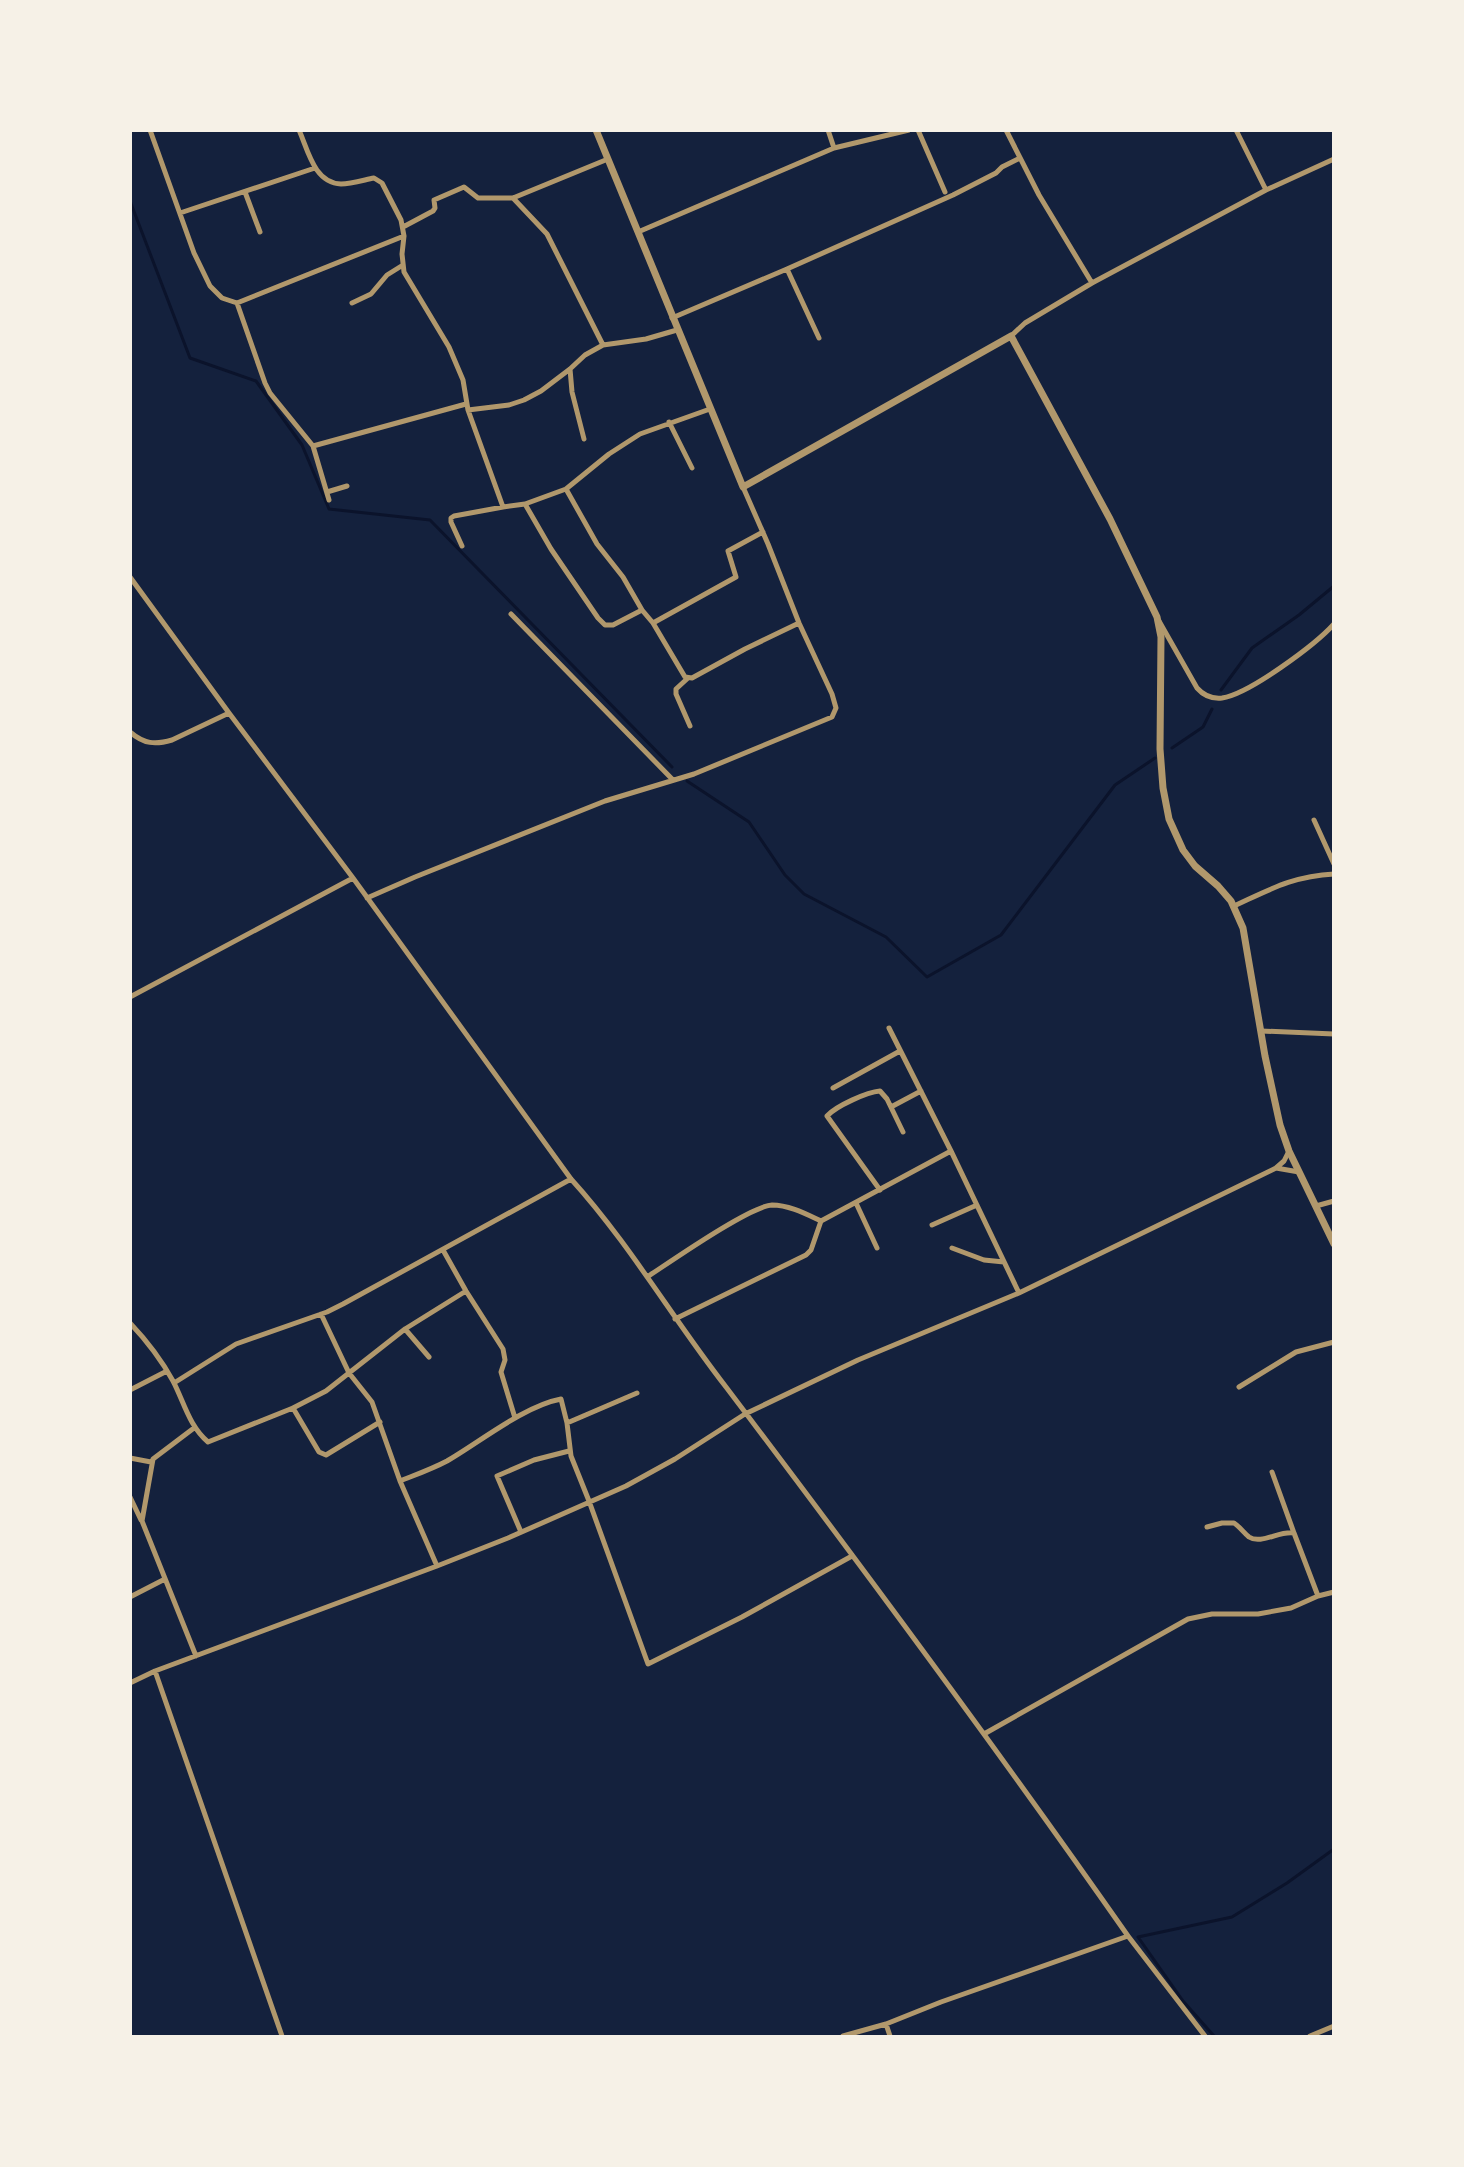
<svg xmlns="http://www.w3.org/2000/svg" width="1464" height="2167" font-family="'Public Sans',sans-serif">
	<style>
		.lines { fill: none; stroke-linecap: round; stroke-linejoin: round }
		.stream { stroke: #0b132b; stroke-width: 3 }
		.minor { stroke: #b1986c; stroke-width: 5 }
		.tertiary { stroke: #b1986c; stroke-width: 7 }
	</style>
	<rect width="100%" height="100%" fill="#14213d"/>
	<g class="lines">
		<!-- stream -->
		<path class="stream" d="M130,201l60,157 66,23 46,64 27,64 101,11 242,247
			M1221,690l31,-42 47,-33 35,-29
			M1172,748l31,-21 9,-18
			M687,781l62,41 36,53 19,19 82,43 41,40 74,-42 114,-150 40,-27
			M1214,2036l-31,-35 -45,-64 94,-20 55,-34 47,-34"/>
		<!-- minor -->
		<path class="minor" d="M150,130l44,123 16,33 12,12 15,5
			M299,130c9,20 15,53 42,54 10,0 23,-4 33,-6l8,5 19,37 3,16 -2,18 2,18 45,75 14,33 5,30 41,-5 15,-5 17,-9 29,-22 15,-14 18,-10 43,-6 31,-9
			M828,130l6,18
			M918,130l27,62
			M1006,130l33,65 53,88 -67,40 -14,13
			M1266,190l68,-31
			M245,192l15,40
			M513,198l34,36 56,111
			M180,213l135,-45
			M403,227l30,-16 2,-3 -1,-8 30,-13 14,11h35l95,-39
			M638,232l196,-84 75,-18
			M404,236l-167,67 28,80 5,10 43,53 153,-42
			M787,269l166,-74 43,-22 6,-6 18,-9
			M1092,283l174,-93 -30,-60
			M352,303l19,-9 16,-19 16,-10
			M672,318l115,-49 32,69
			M570,369l2,23 12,47
			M468,410l35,97 22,-3 26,45 47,69 7,7h8l29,-15 11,13 32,54 7,1 53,-29 54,-26
			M669,422l23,46
			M313,446l16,54
			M327,492l20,-6
			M525,504l41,-15
			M462,546l-11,-24v-4l3,-2 49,-9
			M130,577l99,136 124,165 218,301c58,64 102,140 155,208 137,181 272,363 402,549
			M642,610l-19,-33 -26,-33 -31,-55 43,-35 31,-20 70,-25
			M511,614l162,166
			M1159,621l38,67c7,8 15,11 25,10 27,-4 93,-53 112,-74
			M653,623l83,-46 -8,-26 35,-19
			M688,678l-12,11v5l14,32
			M130,732c14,12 25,13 42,8l57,-27
			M1314,820l20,44
			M367,898l48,-21 190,-76 89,-27 138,-57 4,-9 -4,-14 -33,-71 -31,-79 -25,-57
			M1234,906c35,-16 59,-30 100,-32
			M130,997l223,-119
			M889,1028l62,123 68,142
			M1261,1031l73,3
			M833,1088l67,-37
			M891,1107l30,-16
			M1276,1168l23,4
			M880,1190l-53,-74c9,-10 40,-24 53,-25l7,8 16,33
			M856,1203l21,45
			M1316,1206l18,-5
			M932,1225l45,-20
			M952,1248l32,12 20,2
			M443,1250l23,41 37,58 2,11 -4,12 14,46
			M647,1277c23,-15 103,-71 125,-72 17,0 34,9 49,16
			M321,1314l28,59 23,29 28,79 37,85
			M675,1319l131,-64 5,-5 10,-29 130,-70
			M130,1323c17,18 31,36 43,58 11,21 16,45 35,61l85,-34 33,-17 79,-62 61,-38
			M405,1329l24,28
			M174,1383l62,-39 91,-32 16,-8 228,-125
			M1239,1387l57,-35 38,-10
			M130,1390l37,-19
			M293,1408l26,44 7,3 54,-33
			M567,1423l4,33 18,45 59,163 94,-47 110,-61
			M194,1428l-41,31 -11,62 54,135
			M130,1458l21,4
			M1272,1472l22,61
			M400,1481c15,-6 32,-12 47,-20 33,-19 77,-55 114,-62l6,24 70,-30
			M130,1497l11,23
			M1207,1527l15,-4h12c6,4 10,10 15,14 12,8 31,-7 45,-4l24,63
			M521,1532l-24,-56 37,-16 35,-9
			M130,1597l35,-18
			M155,1671l127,365
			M130,1683l25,-12 282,-105 71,-28 118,-52 49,-27 70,-45 113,-54 161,-67 257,-125 8,-7 5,-10
			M984,1734l204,-115 24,-5h46l33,-6 27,-12 16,-4
			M886,2024l4,12
			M843,2036l43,-12 55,-22 187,-66 77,100
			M1310,2036l24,-10"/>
		<!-- tertiary -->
		<path class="tertiary" d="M596,130l147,357 268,-151 99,183 47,98 4,20 -1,112 3,39 6,31 14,31 12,16 23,20 13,15 12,27 22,128 15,69 9,26 45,93"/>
	</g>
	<!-- border -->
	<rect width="1464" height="2167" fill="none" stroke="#f6f1e7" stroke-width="264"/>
</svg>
